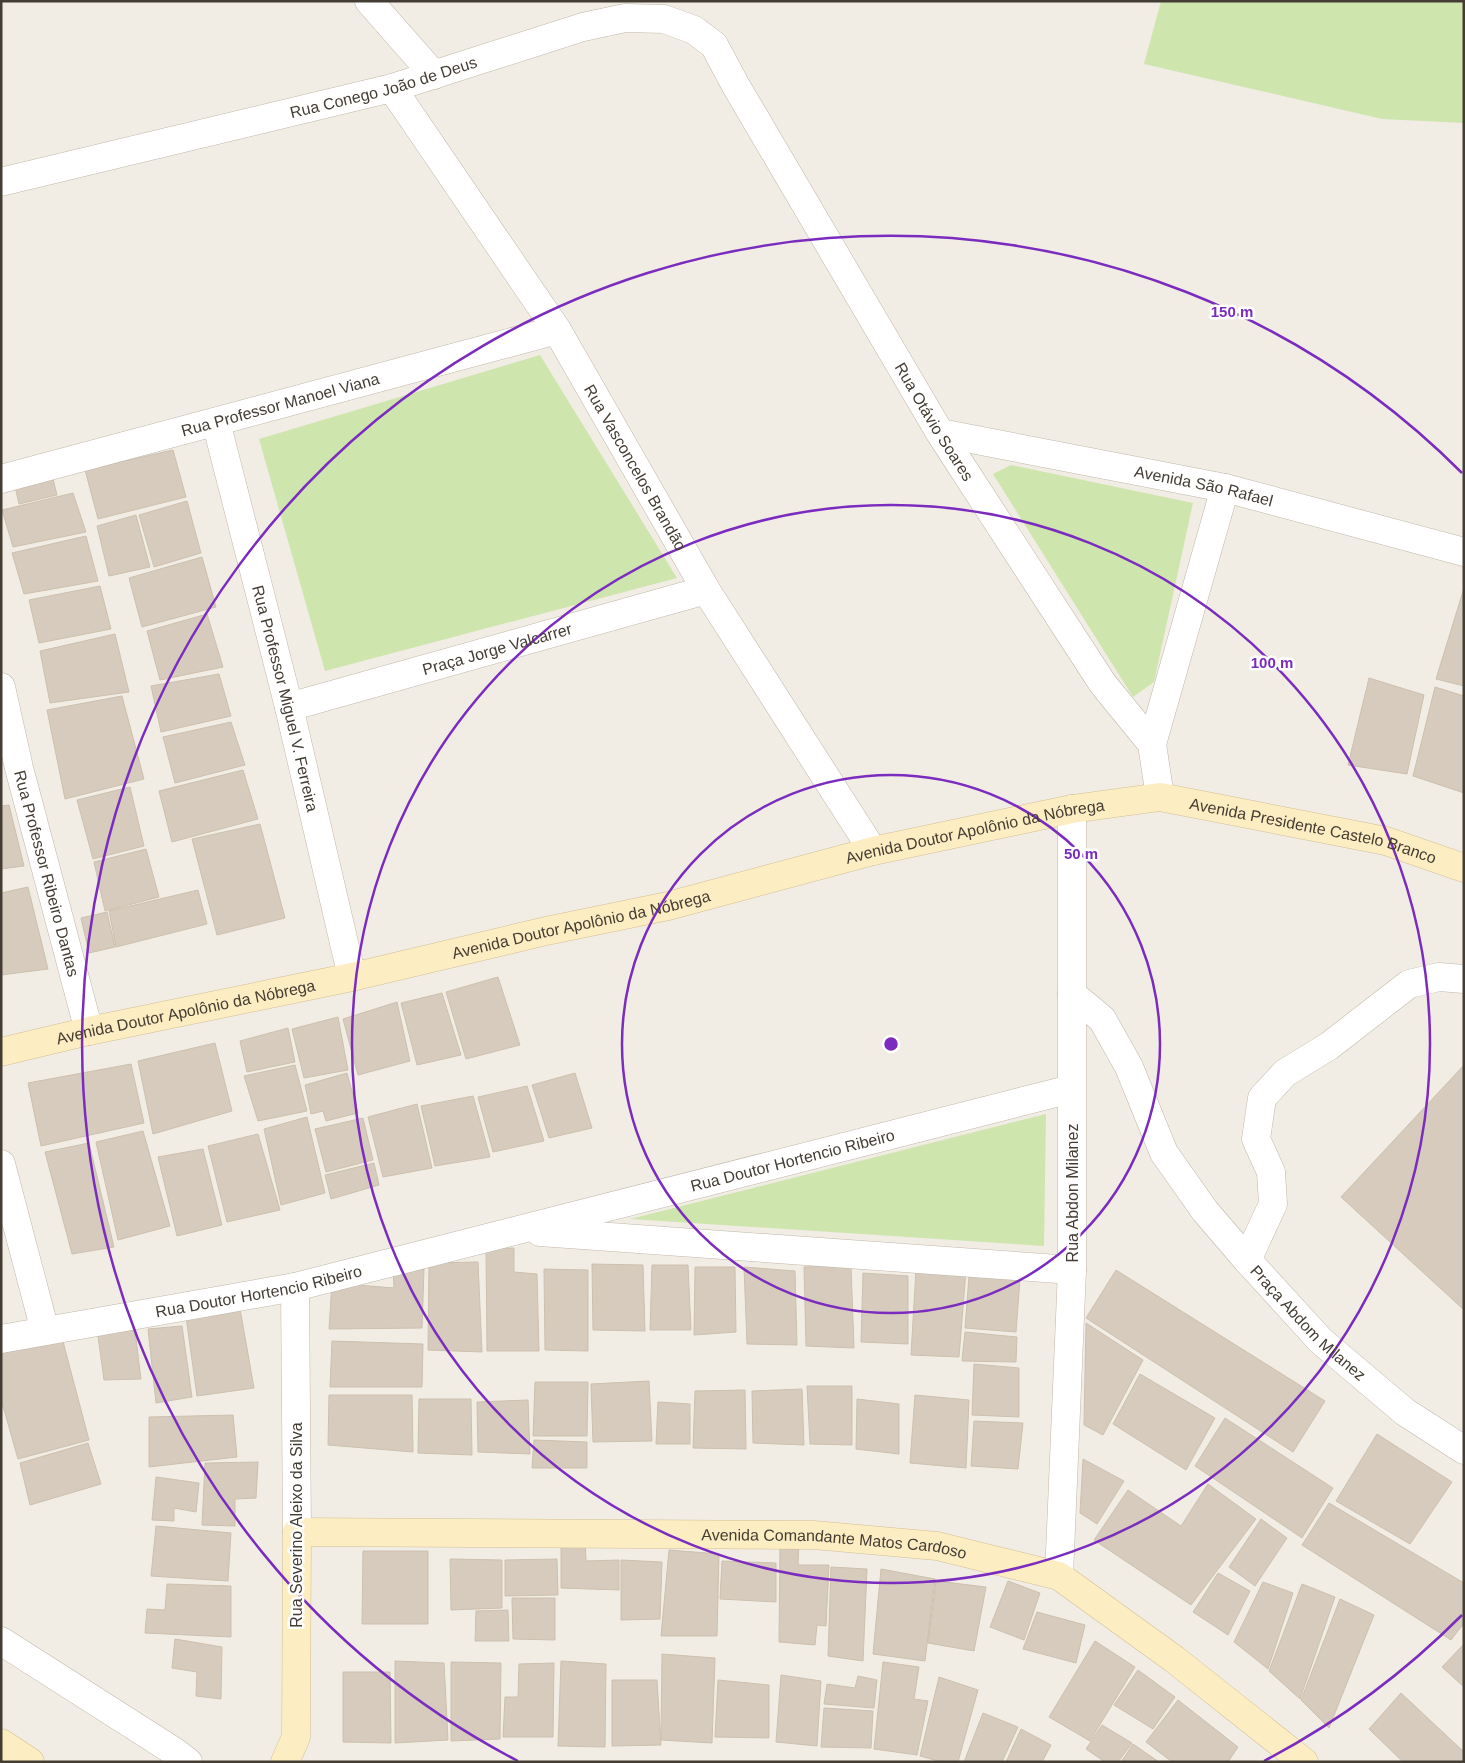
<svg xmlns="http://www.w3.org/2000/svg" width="1465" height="1763" font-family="Helvetica,sans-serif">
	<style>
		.green { fill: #cee5ae }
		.building { fill: #d6cbbd; stroke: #cdc0ae }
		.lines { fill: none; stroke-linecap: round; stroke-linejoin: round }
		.minor-casing { stroke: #c0b7aa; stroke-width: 29 }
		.tertiary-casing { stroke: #c0b7aa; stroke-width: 29 }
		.secondary-casing { stroke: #d1bf95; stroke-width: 29 }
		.minor { stroke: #fff; stroke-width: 28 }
		.tertiary { stroke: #fff; stroke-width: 28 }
		.secondary { stroke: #fdedc3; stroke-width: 28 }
		.ring { fill: none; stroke: #7b2cbf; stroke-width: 2.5 }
		.labels { text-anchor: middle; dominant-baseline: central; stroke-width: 5; stroke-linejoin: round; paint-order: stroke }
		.street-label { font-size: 16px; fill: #443d34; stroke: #fff }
		.centre { fill: #7b2cbf; stroke: #fff; stroke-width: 2.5 }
		.ring-label { font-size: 15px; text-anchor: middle; font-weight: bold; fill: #7b2cbf; stroke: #fff; stroke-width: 5; stroke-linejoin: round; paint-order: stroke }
	</style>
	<rect width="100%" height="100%" fill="#f2ede4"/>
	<!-- green -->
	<path class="green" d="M1161,1h303v122l-82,-4 -238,-55z
		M540,355l137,223 -352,93 -66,-232z
		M1011,465l182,38 -39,179 -21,15 -140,-223z
		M1046,1114l-2,132 -414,-27z"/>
	<!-- building -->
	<path class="building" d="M173,450l13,47 -88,22 -13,-49z
		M51,471l6,24 -38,9 -5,-22z
		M73,493l13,39 -73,15 -11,-37z
		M187,501l14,52 -47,14 -15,-52z
		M136,515l14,52 -41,9 -12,-50z
		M86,536l12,45 -74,13 -12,-41z
		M202,557l14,50 -74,20 -13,-49z
		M100,586l11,43 -72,14 -10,-43z
		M1464,588v98l-28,-7z
		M207,614l16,53 -63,13 -13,-49z
		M115,634l14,58 -79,11 -10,-52z
		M219,674l12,42 -70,16 -10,-46z
		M1369,678l55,17 -17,79 -59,-9z
		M1435,687l29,9v97l-51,-17z
		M122,696l22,83 -79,20 -18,-89z
		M231,722l14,43 -70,18 -12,-46z
		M243,770l15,49 -86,23 -13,-51z
		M130,787l14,59 -51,13 -16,-59z
		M9,805l15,61 -23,3v-63z
		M260,824l25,94 -68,17 -25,-96z
		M146,849l13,48 -54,14 -11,-49z
		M28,887l20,82 -47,6v-82z
		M198,890l9,34 -91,23 -7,-36z
		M107,912l8,35 -26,6 -8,-35z
		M498,977l22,68 -54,14 -20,-67z
		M442,993l19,62 -44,10 -16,-62z
		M397,1002l13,59 -52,14 -15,-56z
		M338,1017l10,53 -44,8 -12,-49z
		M288,1028l7,34 -48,10 -7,-31z
		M215,1043l17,68 -79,23 -15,-73z
		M131,1064l13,59 -103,23 -13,-63z
		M295,1065l12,46 -49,10 -14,-45z
		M1464,1065v245l-123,-113z
		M347,1073l11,40 -32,8 -3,-10 -12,3 -6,-29z
		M575,1073l17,55 -43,10 -17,-53z
		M527,1086l17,55 -51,11 -15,-55z
		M473,1096l17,61 -55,9 -14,-60z
		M417,1104l15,64 -49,9 -15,-60z
		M307,1117l18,76 -44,12 -17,-76z
		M363,1118l10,42 -47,12 -11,-43z
		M143,1131l27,95 -52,14 -22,-98z
		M258,1134l22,76 -53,12 -19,-76z
		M89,1143l25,104 -42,7 -27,-102z
		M203,1149l19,76 -45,11 -19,-79z
		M374,1163l5,22 -48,14 -6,-24z
		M514,1248v24l23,2 2,77h-52l-1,-102z
		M478,1262l4,90 -54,-2 1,-87z
		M592,1264l51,1 2,66 -52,-1z
		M652,1265h36l3,65h-41z
		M851,1266l3,82 -48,-2 -2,-79z
		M695,1267h40l1,65 -42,3z
		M744,1267l51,4 2,74 -50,-1z
		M393,1269h31l-2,59 -93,1 3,-46 62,5z
		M544,1269l44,1v81l-43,-1z
		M916,1269l50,1 -7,87 -48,-2z
		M1116,1270l209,131 -32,51 -207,-134z
		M863,1273l45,3v68l-47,-2z
		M969,1276l51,3 -4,53 -51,-4z
		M240,1309l14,79 -57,8 -11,-79z
		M134,1323l7,56 -37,1 -7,-51z
		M1086,1323l57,37 -40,75 -19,-10z
		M182,1326l10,71 -36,6 -8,-74z
		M965,1332l52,5 -1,25 -54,-1z
		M61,1334l28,106 -71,19 -17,-60v-51z
		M332,1341l91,3 -1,43h-92z
		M974,1364l45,4v49l-47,-2z
		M1140,1374l75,44 -29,52 -73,-46z
		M649,1381l3,60 -59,1 -2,-58z
		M535,1382h53l-1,54h-54z
		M807,1386h45v59l-42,-1z
		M802,1389l2,56 -51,-2 -1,-52z
		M745,1390l1,59 -53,-1 2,-57z
		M329,1395h83l1,57 -85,-7z
		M915,1395l54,5 -3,68 -56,-5z
		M419,1399h52l1,56 -54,-2z
		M857,1399l42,5v50l-43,-5z
		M528,1400l2,54 -52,-2 -1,-50z
		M658,1402l32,2v40h-34z
		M233,1415l4,42 -88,10v-50z
		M1225,1418l108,70 -31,50 -107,-72z
		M974,1421l49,2 -5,46 -47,-3z
		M1377,1434l75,48 -42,62 -74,-43z
		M534,1440l53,2v26h-55z
		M88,1443l13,41 -71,21 -10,-42z
		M1083,1459l41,22 -27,43 -17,-11z
		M258,1462l-2,36 -21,1v27l-33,-1 3,-62z
		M156,1477l43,6 -3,29 -22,-4v13l-22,-1z
		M1208,1484l48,35 -65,86 -97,-65 34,-50 53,36z
		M1329,1503l135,80v40l-13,17 -149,-95z
		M1261,1519l26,19 -32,48 -26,-19z
		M156,1526l75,7 -3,48 -77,-5z
		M585,1539l1,22 33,-1v30l-58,-2v-48z
		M780,1541l19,1 -1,23h31l-3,61 -9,-1 -2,20 -36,-3z
		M669,1550l50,4 -2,82h-56z
		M363,1551h65v73h-66z
		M450,1559l52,1v48l-51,2z
		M557,1559l1,36 -53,1v-36z
		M621,1560l41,2 -2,57 -39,1z
		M722,1561l54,2v39l-56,-3z
		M831,1567l36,2 -4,92 -35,-5z
		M881,1569l54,10 -10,82 -52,-7z
		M1218,1573l32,18 -22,44 -35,-23z
		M936,1581l50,6 -12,64 -46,-8z
		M1008,1581l32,12 -16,47 -34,-13z
		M1263,1582l30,11 -25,76 -34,-27z
		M167,1584l64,2v51l-86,-4 2,-24 18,1z
		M1302,1584l33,13 -35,102 -31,-28z
		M512,1598h43v42l-42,-1z
		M1340,1599l34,16 -45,113 -28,-28z
		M508,1610l1,31h-34l1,-30z
		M1037,1612l48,13 -9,38 -53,-14z
		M175,1639l47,8 -1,52 -25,-3 1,-24 -25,-4z
		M1095,1641l40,26 -45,74 -41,-24z
		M1464,1644v43l-22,-20z
		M662,1654l53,4 -3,85 -51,-3z
		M395,1661l49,2 4,77 -53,3z
		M561,1661l45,3 -1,83 -47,-1z
		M451,1662l50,1 -1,76 -49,2z
		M883,1662l36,5 -5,32 14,2 -11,54 -43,-6z
		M554,1663l-1,74h-50l2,-40h13l1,-33z
		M1138,1670l37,27 -22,32 -39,-24z
		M343,1672h47l1,71 -48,-1z
		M781,1675l40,6 -4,65 -41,-4z
		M858,1676l19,4 -3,28 -50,-4 3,-20 28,4z
		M939,1677l39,13 -20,72h-16l-22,-6z
		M612,1680h45l4,65 -49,1z
		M718,1680l51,5v53l-54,-1z
		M1401,1693l63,59v10h-61l-34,-33z
		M1178,1700l60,47 -10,15h-56l-26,-20z
		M824,1708l49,3 -2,37 -50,-1z
		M983,1713l35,14 -16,35h-38z
		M1102,1725l30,18 -14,19h-13l-19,-13z
		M1021,1729l30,16 -9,17h-36z
		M1133,1744l26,18h-38z"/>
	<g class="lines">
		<defs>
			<g id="minor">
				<path d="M369,1l65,74"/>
				<path id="s1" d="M392,88l165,242 149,260 167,261"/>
				<path id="s2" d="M1,182l391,-94 191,-61 42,-9 39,1 30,11 20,15 22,41 204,347 163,251 49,60 8,53"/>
				<path id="s3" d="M216,422l73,285 63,270"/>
				<path id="s4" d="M940,433l285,55 239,64"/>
				<path id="s5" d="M1,479l556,-149"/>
				<path id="s6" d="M1,687l18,81 70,263"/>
				<path id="s7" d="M289,707l417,-117"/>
				<path d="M1152,744l73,-256"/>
				<path id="s8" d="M1464,979l-25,-2 -30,7 -80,62 -44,27 -23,25 -6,41 15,33 2,32 -26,56 74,81 84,71 59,38"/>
				<path d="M1072,994l30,25 27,48 35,86 41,58 42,49"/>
				<path d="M1,1164l44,167"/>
				<path d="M540,1232l532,38"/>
				<path d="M295,1287l2,245"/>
				<path id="s9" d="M1,1339l294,-52 776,-198"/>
				<path d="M1059,1576l13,-306v-461"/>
			</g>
			<path id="tertiary" d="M1,1641l174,111 13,10"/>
			<g id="secondary">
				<path id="s10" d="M1,1052l88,-21 263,-54 194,-46 122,-25 205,-55 199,-42 88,-12 226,44 78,27"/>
				<path d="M1,1743l29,19"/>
				<path id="s11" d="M285,1762l11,-25 1,-205 517,3 123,11 122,30 115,83 130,103"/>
			</g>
		</defs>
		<!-- minor casing -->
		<use href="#minor" class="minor-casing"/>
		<!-- tertiary casing -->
		<use href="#tertiary" class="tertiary-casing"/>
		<!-- secondary casing -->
		<use href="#secondary" class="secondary-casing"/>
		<!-- minor -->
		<use href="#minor" class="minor"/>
		<!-- tertiary -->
		<use href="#tertiary" class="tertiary"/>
		<!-- secondary -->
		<use href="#secondary" class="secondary"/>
	</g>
	<!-- distance rings -->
	<g class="ring">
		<circle cx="891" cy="1044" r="269"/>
		<circle cx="891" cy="1044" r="539"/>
		<path d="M1462 1615A808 808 0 0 1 1264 1761M518 1761A808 808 0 1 1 1462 473"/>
	</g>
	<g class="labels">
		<!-- street labels -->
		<g class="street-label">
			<text stroke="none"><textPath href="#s2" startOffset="394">Rua Conego João de Deus</textPath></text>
			<text stroke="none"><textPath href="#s5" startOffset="289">Rua Professor Manoel Viana</textPath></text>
			<text stroke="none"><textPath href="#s2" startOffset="1178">Rua Otávio Soares</textPath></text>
			<text stroke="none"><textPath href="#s1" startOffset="451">Rua Vasconcelos Brandão</textPath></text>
			<text stroke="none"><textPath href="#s4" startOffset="269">Avenida São Rafael</textPath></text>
			<text stroke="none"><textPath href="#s7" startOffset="216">Praça Jorge Valcarrer</textPath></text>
			<text stroke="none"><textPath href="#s3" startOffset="285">Rua Professor Miguel V. Ferreira</textPath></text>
			<text stroke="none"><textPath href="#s10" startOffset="1344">Avenida Presidente Castelo Branco</textPath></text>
			<text stroke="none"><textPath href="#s10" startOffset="999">Avenida Doutor Apolônio da Nóbrega</textPath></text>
			<text stroke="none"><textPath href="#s6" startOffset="192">Rua Professor Ribeiro Dantas</textPath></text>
			<text stroke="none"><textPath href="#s10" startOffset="594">Avenida Doutor Apolônio da Nóbrega</textPath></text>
			<text stroke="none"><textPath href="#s10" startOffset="189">Avenida Doutor Apolônio da Nóbrega</textPath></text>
			<text stroke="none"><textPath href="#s9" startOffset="812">Rua Doutor Hortencio Ribeiro</textPath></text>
			<text transform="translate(1072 1193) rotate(-90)">Rua Abdon Milanez</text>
			<text stroke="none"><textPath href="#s9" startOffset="262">Rua Doutor Hortencio Ribeiro</textPath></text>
			<text stroke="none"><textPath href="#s8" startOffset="502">Praça Abdom Milanez</textPath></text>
			<text transform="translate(296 1525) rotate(-90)">Rua Severino Aleixo da Silva</text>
			<text stroke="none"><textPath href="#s11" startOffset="770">Avenida Comandante Matos Cardoso</textPath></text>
		</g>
	</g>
	<circle cx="891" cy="1044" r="8" class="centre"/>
	<g class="ring-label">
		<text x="1232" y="317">150 m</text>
		<text x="1272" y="668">100 m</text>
		<text x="1081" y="859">50 m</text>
	</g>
	<!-- border -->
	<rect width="1465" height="1763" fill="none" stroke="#443d34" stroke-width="5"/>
</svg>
